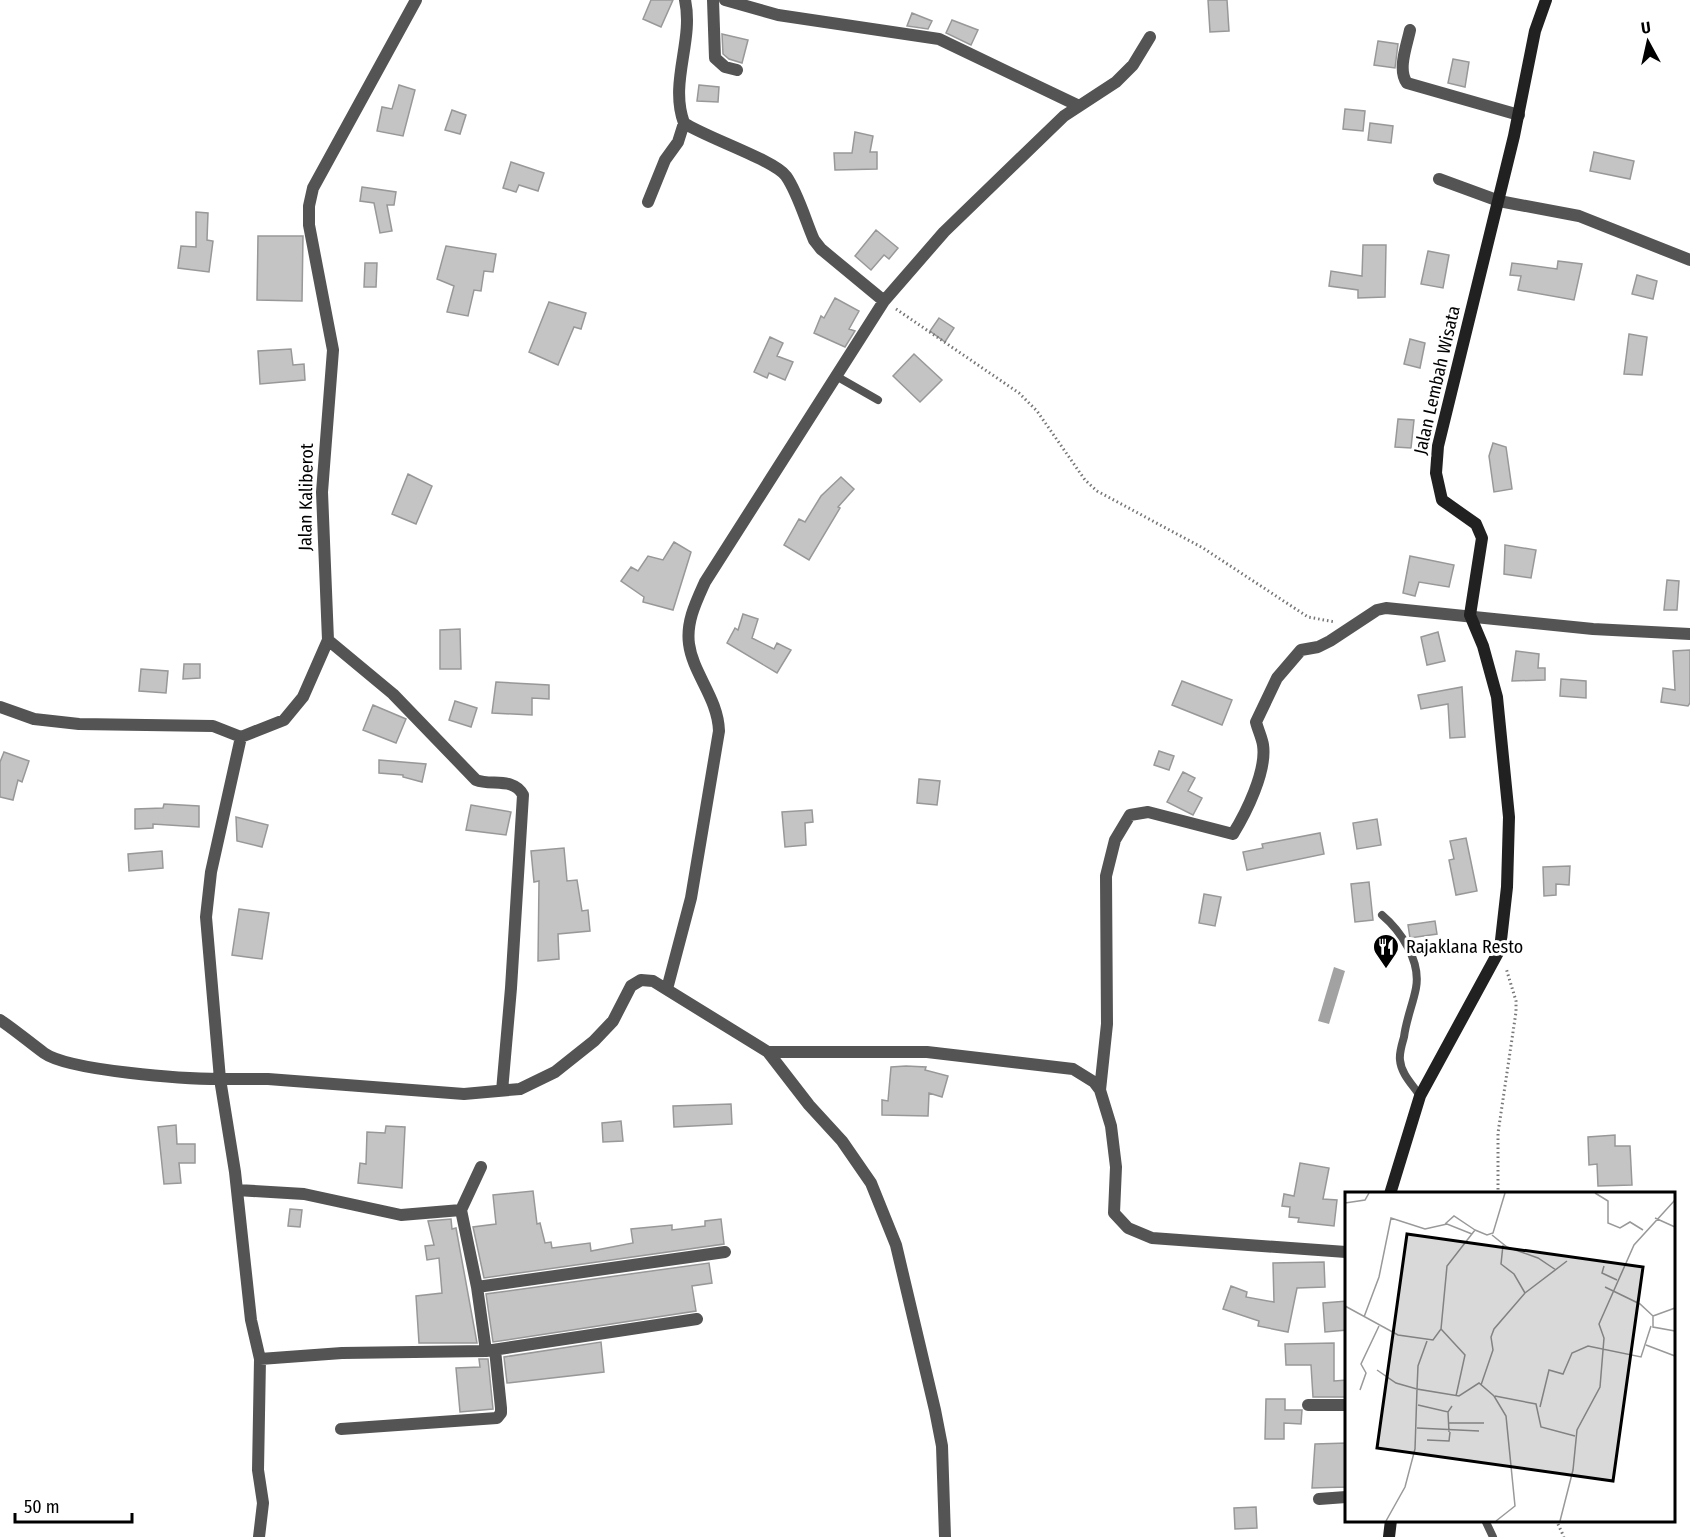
<svg xmlns="http://www.w3.org/2000/svg" width="1690" height="1537" font-family="'Fira Sans Condensed',sans-serif">
	<style>
		.water { fill: #a2a2a2 }
		.building { fill: #c4c4c4; stroke: #989898; stroke-width: 1.5 }
		.lines { fill: none; stroke-linecap: round; stroke-linejoin: round }
		.path { stroke: #767676; stroke-width: 3; stroke-dasharray: 1.5 3; stroke-linecap: butt }
		.lane { stroke: #545454; stroke-width: 8 }
		.street { stroke: #545454; stroke-width: 12 }
		.secondary { stroke: #212121; stroke-width: 12 }
		.labels { text-anchor: middle; dominant-baseline: central; stroke-width: 6; stroke-linejoin: round; paint-order: stroke }
		.street-label { font-size: 18px; fill: #000; stroke: #fff }
		.poi-label { font-size: 18px; fill: #000; stroke: #fff; text-anchor: start }
		.inset-road { fill: none; stroke: #999; stroke-width: 1.5 }
		.view { fill: #000; fill-opacity: 0.15; stroke: #000; stroke-width: 3 }
		.inset-edge { fill: none; stroke: #000; stroke-width: 3 }
	</style>
	<rect width="100%" height="100%" fill="#fff"/>
	<!-- water -->
	<path class="water" d="M1334,967l11,4 -16,53 -11,-3z"/>
	<!-- building -->
	<path class="building" d="M651,0h22l-12,27 -18,-8z
		M1208,0h19l2,31 -19,1z
		M912,13l20,8 -4,8 -21,-3z
		M952,20l26,10 -7,15 -25,-12z
		M722,34l26,6 -6,23 -13,-4 -6,-5z
		M1378,41l20,3 -3,24 -21,-3z
		M1453,59l16,3 -4,25 -17,-4z
		M399,85l16,5 -12,46 -26,-5 5,-24 10,2z
		M699,85l20,2 -1,15 -21,-1z
		M1345,109l20,2 -2,20 -20,-2z
		M452,110l14,5 -6,19 -15,-4z
		M1370,123l23,3 -2,17 -23,-3z
		M855,132l18,4 -3,16h7v17l-42,1 -1,-17h18z
		M1594,152l40,9 -4,18 -40,-8z
		M511,162l33,11 -6,18 -19,-6 -3,7 -13,-4z
		M362,187l34,5 -2,13h-7l5,26 -12,2 -6,-30 -14,-2z
		M196,212l12,1 -1,27 6,1 -4,31 -31,-4 3,-22 15,1z
		M876,230l22,18 -9,11 -5,-4 -13,15 -16,-14z
		M258,236h45l-1,65 -45,-1z
		M1363,245h23l-1,52 -27,1v-8l-29,-4 2,-15 31,5z
		M446,246l50,8 -3,18 -9,-1 -3,20 -7,-1 -6,26 -21,-4 7,-26 -17,-7z
		M1428,251l21,4 -6,33 -22,-4z
		M1558,261l24,3 -8,36 -56,-10 3,-14 -11,-1 2,-12 45,6z
		M365,263h12l-1,24h-12z
		M1637,275l20,6 -4,18 -21,-5z
		M835,298l24,13 -10,18 6,2 -10,16 -31,-14 7,-17 3,2z
		M549,302l37,11 -5,16 -7,-2 -16,38 -29,-13z
		M939,318l15,10 -9,14 -15,-11z
		M1629,334l18,3 -5,38 -18,-1z
		M770,337l13,6 -6,13 16,6 -8,18 -16,-7 -2,5 -13,-6z
		M1410,339l15,4 -5,25 -16,-4z
		M291,349l2,16 11,-1 1,16 -45,4 -2,-33z
		M914,354l28,26 -22,22 -27,-26z
		M1398,419l16,1 -3,28 -16,-1z
		M1493,443l13,4 6,42 -18,3 -5,-36z
		M408,474l24,12 -16,38 -24,-10z
		M841,477l13,12 -16,18 2,1 -31,52 -25,-15 15,-26 6,3 16,-26z
		M674,542l17,10 -18,58 -30,-8 1,-5 -23,-16 10,-14 7,4 10,-15 15,4z
		M1505,545l31,5 -5,28 -27,-4z
		M1410,556l44,9 -5,22 -30,-5 -4,14 -12,-3z
		M1667,580l12,1 -2,29h-13z
		M743,614l15,5 -6,19 22,11 3,-6 14,7 -14,23 -50,-30 8,-15 3,2z
		M460,629l1,40h-21v-39z
		M1438,632l7,29 -18,4 -6,-28z
		M1690,650v53l-2,3 -27,-4 2,-14 12,2 -2,-39z
		M1516,651l23,3 -1,14h7v12l-33,1z
		M184,664h16v14l-17,1z
		M141,669l27,2 -2,22 -27,-2z
		M1561,679l25,2v17l-26,-2z
		M1182,681l50,19 -10,25 -50,-20z
		M496,682l53,3v14l-17,-1v17l-40,-2z
		M1462,687l3,50 -15,1 -2,-34 -27,5 -3,-14z
		M455,701l22,7 -6,19 -22,-7z
		M373,705l33,14 -10,24 -33,-13z
		M1159,751l15,5 -5,14 -15,-5z
		M4,752l25,9 -7,21 -4,-2 -5,20 -13,-3v-35z
		M379,760l47,4 -4,18 -19,-5v-2l-24,-2z
		M1183,772l12,6 -7,13 14,7 -9,17 -26,-13z
		M919,779l21,2 -3,24 -20,-2z
		M164,804l35,2v21l-46,-3v4l-18,1v-20l28,-1z
		M471,805l40,7 -5,23 -40,-5z
		M812,810l1,12 -8,1 1,22 -21,2 -3,-35z
		M236,817l32,8 -6,22 -25,-6z
		M1377,819l4,26 -24,4 -4,-26z
		M1320,833l4,21 -77,16 -4,-18 20,-4 -1,-4z
		M1466,838l11,53 -21,4 -7,-35 5,-1 -4,-18z
		M564,848l3,33 10,-1 5,31 6,-1 2,21 -32,3 1,25 -21,2 1,-80 -5,1 -3,-31z
		M162,851l1,17 -34,3 -1,-17z
		M1570,866l-1,19 -13,-1v11l-12,1 -1,-29z
		M1369,882l4,38 -18,2 -4,-38z
		M1204,894l17,3 -6,29 -16,-3z
		M239,909l30,4 -7,46 -30,-4z
		M1435,921l2,13 -27,4 -2,-13z
		M906,1066l20,1 -1,3 23,6 -6,21 -13,-4 -1,23 -46,-1v-15l6,1 3,-34z
		M731,1104l1,20 -58,3 -1,-21z
		M621,1121l2,20 -20,1 -1,-19z
		M176,1125l1,19h18v19h-16l2,20 -17,1 -6,-57z
		M386,1126l19,1 -3,61 -44,-5 2,-20 6,1 1,-32 18,1z
		M1615,1135v11h15l2,39 -34,1 -1,-22 -8,1 -1,-28z
		M1300,1163l29,5 -6,31 14,1 -3,26 -36,-4 1,-4 -10,-1 1,-10 -8,-1 2,-12 10,2z
		M533,1191l4,33 3,-1 5,20 6,-1 1,6 38,-5 1,8 42,-8 -2,-14 41,-4v5l33,-4v-5l16,-2 3,25 -240,34 -11,-51 23,-3 -3,-29z
		M290,1209l12,1 -2,17 -12,-1z
		M451,1219l1,10 4,-1 21,115h-58l-3,-47 26,-3 -3,-35 -12,2 -2,-14 9,-1 -6,-24z
		M1324,1262l1,25 -28,1 -9,44 -30,-6 1,-5 -36,-12 8,-23 16,6 -1,5 28,5 -1,-39z
		M709,1263l3,20 -20,3 4,25 -203,31 -7,-48z
		M1347,1301v29l-22,2 -2,-29z
		M601,1342l3,30 -97,11 -3,-26z
		M1334,1343v38l13,-1v17h-34l-2,-32h-25l-1,-21z
		M479,1359h9l5,50 -33,3 -4,-44 24,-1z
		M1266,1399h19v11h17l-1,14 -17,-1v16h-19z
		M1347,1443v44l-35,1 3,-44z
		M1256,1507l1,21 -22,1 -1,-21z"/>
	<g class="lines">
		<!-- path -->
		<path class="path" d="M896,309l123,84 18,18 48,69 12,11 106,57 105,69 27,5
			M1498,1194v-61l18,-121v-11l-10,-33
			M1556,1520l8,17"/>
		<!-- lane -->
		<path class="lane" d="M836,376l42,24
			M1382,915c19,16 39,46 34,73 -3,16 -10,32 -12,49 -2,7 -5,16 -4,23 1,14 13,25 20,36
			M1485,1520l8,17"/>
		<!-- street -->
		<path class="street" d="M685,0c9,41 -16,82 -1,123 23,15 90,37 102,53 12,17 20,46 28,64l7,9 63,52
			M713,0l2,58 10,9 12,3
			M725,0l53,15 161,24 138,66
			M1410,30c-3,15 -13,40 -3,53l112,32
			M1439,179l60,22 80,15 111,44
			M648,202l17,-42 13,-18 6,-19
			M328,640l65,54 83,86c15,6 38,-3 47,15l-12,193 -9,103
			M0,707l34,12 45,5 134,2 28,11 43,-17 19,-23 25,-57 -6,-148 11,-142 -24,-125v-19l4,-18 103,-188
			M241,737l-30,135 -5,45 14,162h48l196,15 56,-5 35,-17 39,-31 19,-20 18,-35 10,-6 12,1 115,71 41,53 33,36 29,42 25,62 39,165 7,36 3,91
			M667,989l24,-91 28,-167c-1,-33 -26,-57 -30,-87 -3,-22 7,-42 16,-62l179,-281 60,-69 120,-116 52,-34 17,-17 17,-28
			M0,1020c15,10 29,22 44,33 25,18 142,26 176,26l15,93 16,148 9,39 -2,111 5,33 -4,34
			M768,1052h159l146,17 21,13 6,8 11,36 5,41 -2,46 14,15 24,10 194,14
			M1100,1090l7,-66 -1,-148 9,-36 15,-25 18,-3 85,22c13,-21 34,-63 30,-89 -1,-7 -5,-15 -7,-23l21,-44 24,-28 17,-3 12,-6 47,-31 9,-2 207,21 97,5
			M237,1190l67,4 97,21 60,-5 20,-43
			M461,1210l16,77 9,64
			M477,1287l248,-35
			M260,1359l82,-6 144,-2 211,-32
			M1308,1405h38
			M341,1429l156,-11 4,-5v-5l-6,-58
			M1319,1499l27,-2"/>
		<!-- secondary -->
		<path class="secondary" d="M1390,1194l30,-98 80,-147 7,-62 2,-70 -12,-120 -14,-51 -13,-31 12,-77 -6,-14 -34,-24 -6,-27 2,-27 76,-310 21,-105 11,-31
			M1389,1537l2,-17"/>
	</g>
	<!-- icons -->
	<defs>
		<symbol id="restaurant-pin" viewBox="-11 -11 22 30"><path d="M0 17L-7.5 6A9.5 9.5 0 1 1 7.5 6Z" fill="#000" stroke="#fff"/><path d="M-5-6h1v4h1v-4h1v4h1v-4h1v5L-1.5 .5V6h-2V.5L-5-1ZM5-6V6H3V1.5H1.5Q1.5-4 5-6Z" fill="#fff"/></symbol>
	</defs>
	<g fill-rule="evenodd">
		<use href="#restaurant-pin" x="1371" y="932" width="30" height="40"/>
	</g>
	<g class="labels">
		<!-- street labels -->
		<g class="street-label">
			<text transform="translate(1437 380) rotate(-77)">Jalan Lembah Wisata</text>
			<text transform="translate(306 497) rotate(-89)">Jalan Kaliberot</text>
		</g>
		<!-- poi labels -->
		<g class="poi-label">
			<text x="1406" y="947">Rajaklana Resto</text>
		</g>
	</g>
	<!-- overview -->
	<g transform="translate(1345 1192)">
		<rect width="330" height="330" fill="#fff"/>
		<path class="inset-road" d="M250,1l13,8v22l12,5 10,-6 13,8M0,11l20,-3 4,-7M310,26l20,9M100,32l9,-8 21,14M147,43l15,12 31,11 18,12M158,53l-2,19 13,10 11,19M259,74l-2,7 15,7M260,95l35,17 13,12v11l22,4M0,114l53,29 35,5 8,-11 6,-63 28,-36 12,5 6,-2 12,-40M308,124l22,-8M19,125l15,-40 12,-59 34,11 22,-5 25,10M96,137l24,26 -9,41M82,149l-9,25 -1,23 42,7 20,-13 15,13 12,20 9,90 -19,15M301,153l29,11M32,178l19,13 21,6 -2,60 -10,38 -19,34M136,193l12,-35 -2,-13 3,-8 31,-36 42,-32M15,198l6,-17 -5,-9 18,-38M150,204l41,8 5,23 34,9M73,213l30,7 4,-6M195,215l9,-37 14,4 9,-21 16,-7 53,11 10,-31M103,220l1,20M104,231h35M72,236l62,3M82,248l22,1 1,-9M215,329l13,-51 4,-40 23,-43 4,-49 -5,-14 35,-79 41,-45"/>
		<path class="view" d="M62,42l236,33 -30,214 -236,-33z"/>
		<rect width="330" height="330" class="inset-edge"/>
	</g>
	<!-- north arrow -->
	<g transform="translate(1648 42) rotate(352)" stroke="#ffffff" stroke-width="4.5" paint-order="stroke">
	<path d="M0-4.5L10 22L0 15L-10 22Z" fill="#000000"/>
	<text y="-9" font-size="16" font-weight="bold" text-anchor="middle" fill="#000000">U</text>
	</g>
	<!-- scale -->
	<path d="M15 1513v9h117v-9" fill="none" stroke="#000000" stroke-width="3"/>
	<text x="24" y="1513" font-size="18" fill="#000000" stroke="#ffffff" stroke-width="4.5" paint-order="stroke">50 m</text>
</svg>
